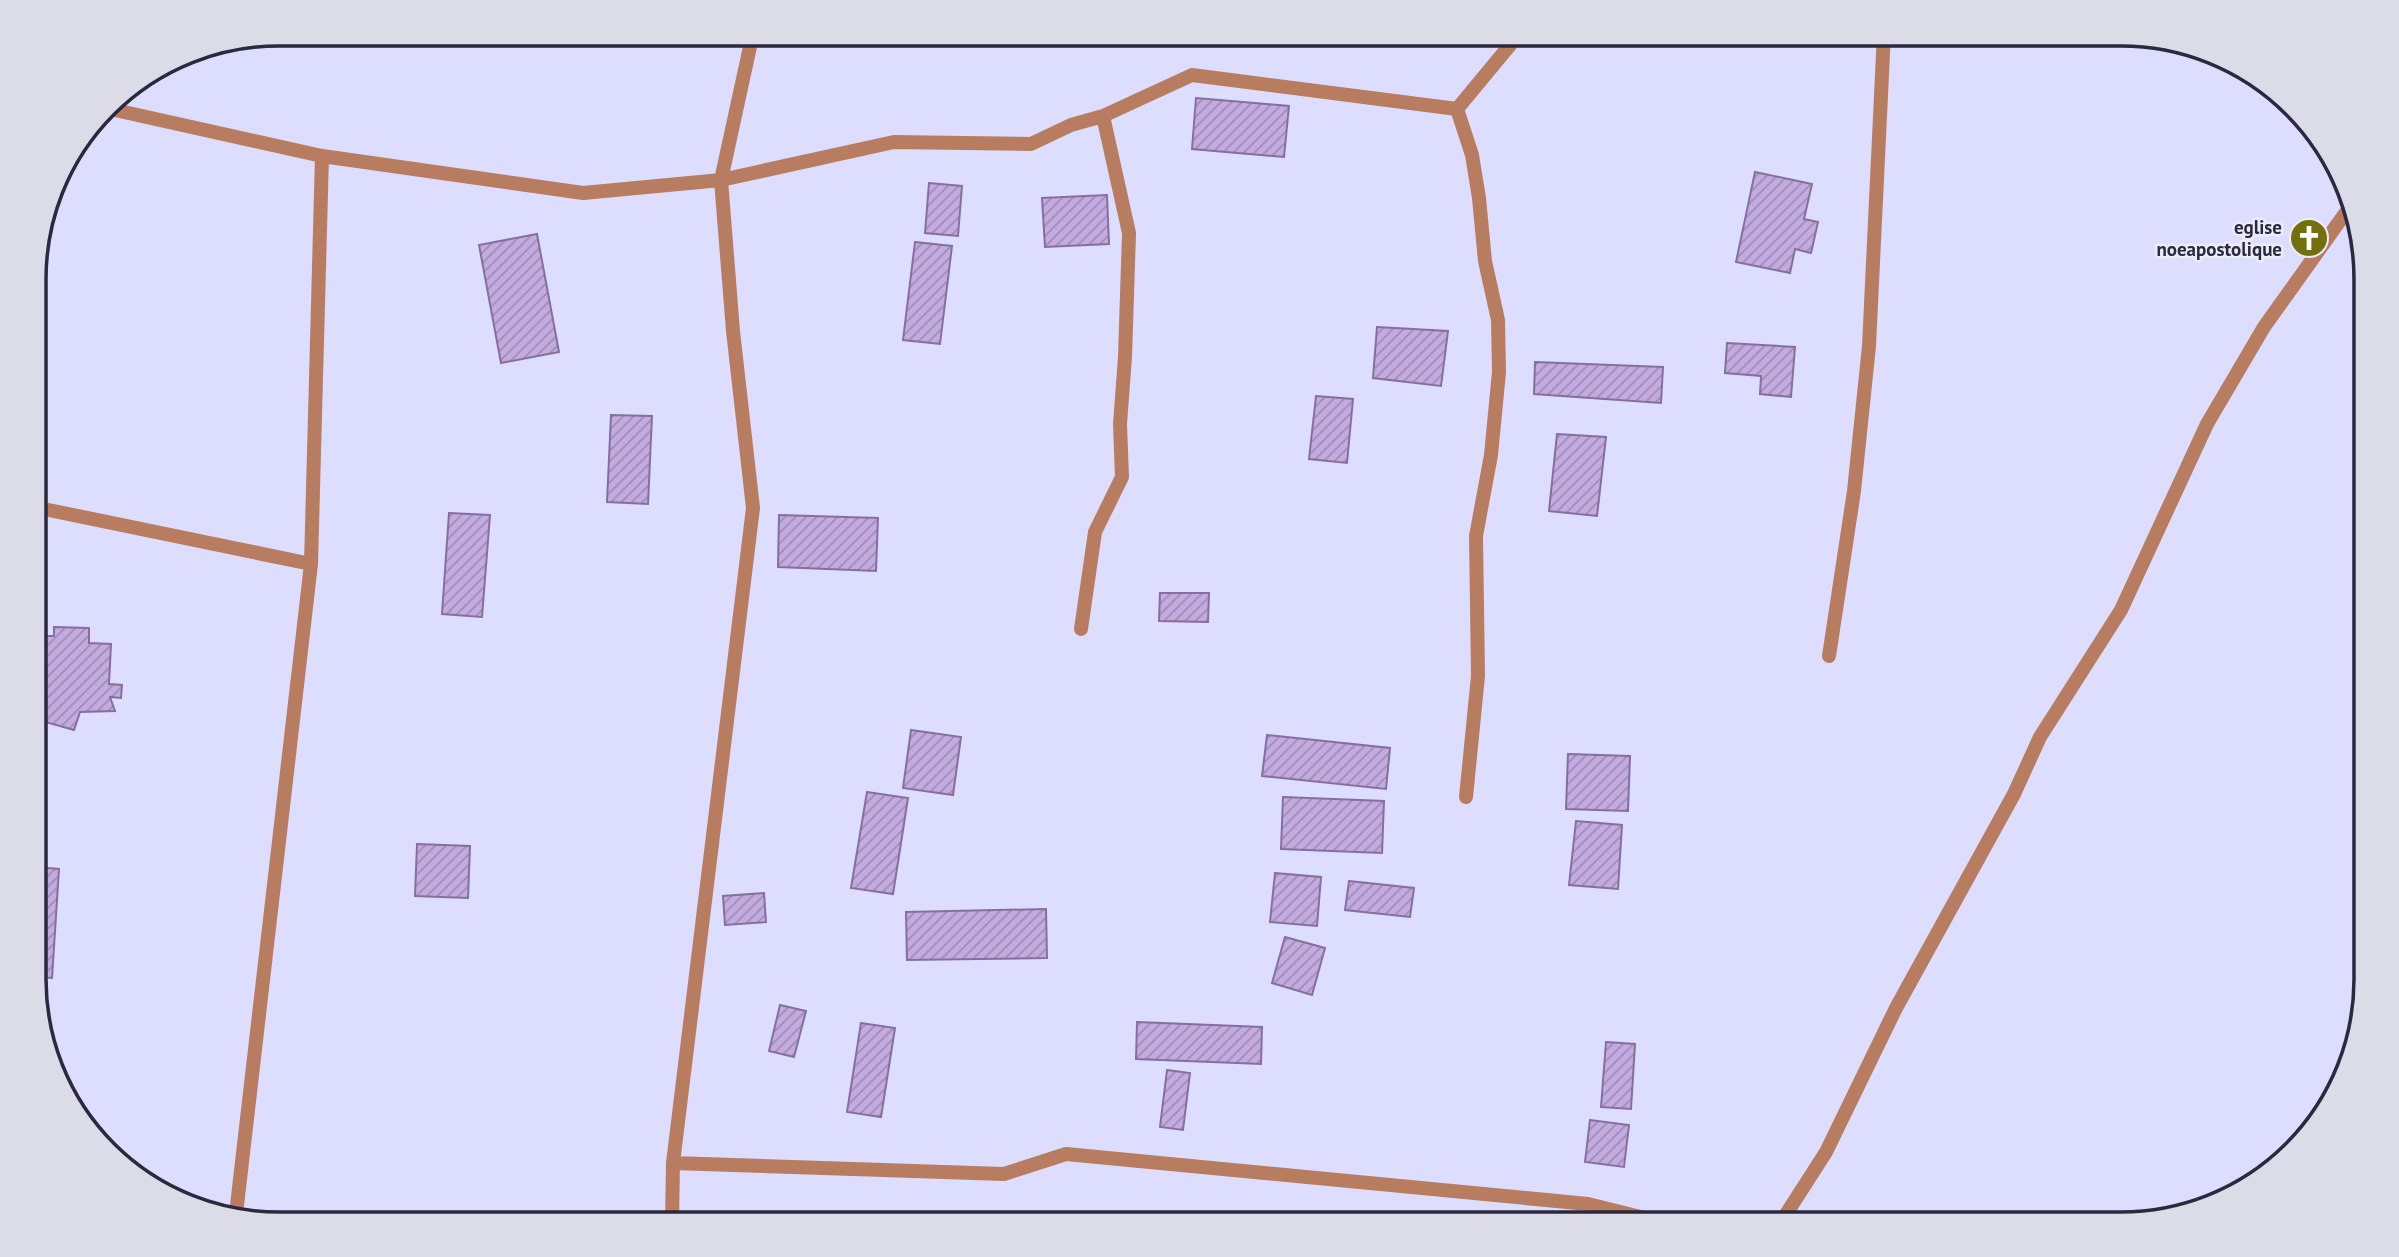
<svg xmlns="http://www.w3.org/2000/svg" width="2399" height="1257" font-family="'PT Sans',sans-serif">
	<style>
		.building { fill: url(#building-hatch); stroke: #866fa0; stroke-width: 2 }
		.lines { fill: none; stroke-linecap: round; stroke-linejoin: round }
		.minor { stroke: #b87d61; stroke-width: 14 }
		.labels { text-anchor: middle; dominant-baseline: central; stroke-width: 5; stroke-linejoin: round; paint-order: stroke }
		.poi-label { font-size: 19px; font-weight: bold; fill: #2a293f; stroke: #ececf8; text-anchor: end }
		.rim { fill: none; stroke: #2a293f; stroke-width: 3.5 }
	</style>
	<defs>
		<pattern id="building-hatch" width="6" height="6" patternUnits="userSpaceOnUse" patternTransform="scale(1.75)"><rect width="6" height="6" fill="#c3abe0"/><path d="M-1 1l2-2M0 6l6-6M5 7l2-2" fill="none" stroke="#9f8bb7"/></pattern>
	</defs>
	<rect width="100%" height="100%" fill="#ddf"/>
	<!-- building -->
	<path class="building" d="M1196,98l93,8 -5,51 -92,-8z
		M1755,172l57,12 -8,35 14,3 -7,31 -16,-4 -5,24 -54,-11z
		M929,183l33,3 -4,50 -33,-3z
		M1107,195l2,49 -64,3 -3,-49z
		M537,234l22,118 -58,11 -22,-118z
		M915,242l37,4 -12,98 -37,-4z
		M1377,327l71,4 -7,55 -68,-8z
		M1727,343l68,4 -4,50 -31,-3 1,-18 -36,-3z
		M1535,362l128,5 -2,36 -127,-9z
		M1316,396l37,3 -6,64 -38,-4z
		M611,415l41,1 -4,88 -41,-2z
		M1557,434l49,3 -9,79 -48,-5z
		M449,513l41,2 -8,102 -40,-3z
		M779,515l99,3 -2,53 -98,-4z
		M1160,593h49l-1,29 -49,-1z
		M54,627l35,1v15l22,1 -2,40 13,1 -1,13 -11,-1 5,14 -35,1 -6,18 -32,-9 1,-12 -8,-1v-72h19z
		M911,730l50,7 -8,58 -50,-7z
		M1267,735l123,13 -4,41 -124,-13z
		M1568,754l62,2 -2,55 -62,-2z
		M867,792l41,6 -15,96 -42,-6z
		M1283,797l101,4 -2,52 -101,-4z
		M1576,821l46,4 -4,64 -49,-4z
		M417,844l53,2 -2,52 -53,-2z
		M35,867l24,2 -7,109 -17,-1z
		M1275,873l46,4 -4,49 -47,-4z
		M1349,881l65,7 -4,29 -65,-7z
		M764,893l2,29 -41,3 -2,-29z
		M1046,909l1,49 -140,2 -1,-48z
		M1285,937l40,11 -13,47 -40,-12z
		M780,1005l26,6 -12,46 -25,-6z
		M1137,1022l125,5 -1,37 -125,-5z
		M861,1023l34,5 -14,89 -34,-5z
		M1606,1042l29,2 -4,65 -30,-2z
		M1167,1070l23,3 -7,57 -23,-3z
		M1590,1120l39,5 -5,42 -39,-5z"/>
	<g class="lines">
		<!-- minor -->
		<path class="minor" d="M2223,57l8,3
			M106,108l216,48 261,37 138,-13 173,-38 137,2 40,-19 32,-9 89,-41 265,34 63,-76
			M1457,109l15,46 7,43 6,63 13,59 1,52 -8,83 -15,81 2,140 -12,121
			M34,507l277,57
			M1081,629l14,-97 27,-55 -2,-53 5,-67 4,-124 -26,-117
			M1829,656l25,-165 15,-145 15,-313
			M673,1163l331,11 62,-20 522,50 77,19
			M236,1214l75,-650 11,-408
			M1730,1223l53,-4 43,-67 70,-144 118,-214 26,-57 81,-127 86,-186 57,-97 85,-119
			M672,1224l1,-61 80,-655 -20,-177 -12,-151 32,-147"/>
	</g>
	<!-- icons -->
	<defs>
		<symbol id="church-disc" viewBox="-11 -11 22 22"><circle r="9.5" fill="#746f0e" stroke="#ececf8"/><path d="M-1.2-6h2.4v3.5h3.3v2.4h-3.3V6h-2.4V-.1h-3.3v-2.4h3.3Z" fill="#fff"/></symbol>
	</defs>
	<g fill-rule="evenodd">
		<use href="#church-disc" x="2287" y="216" width="44" height="44"/>
	</g>
	<g class="labels">
		<!-- poi labels -->
		<g class="poi-label">
			<text x="2282" y="227">eglise<tspan x="2282" dy="22">noeapostolique</tspan></text>
		</g>
	</g>
	<!-- crop -->
	<path d="M0 0H2399V1257H0ZM279 46H2121A233 233 0 0 1 2354 279V979A233 233 0 0 1 2121 1212H279A233 233 0 0 1 46 979V279A233 233 0 0 1 279 46Z" fill="#dcdce9" fill-rule="evenodd"/>
	<path class="rim" d="M279 46H2121A233 233 0 0 1 2354 279V979A233 233 0 0 1 2121 1212H279A233 233 0 0 1 46 979V279A233 233 0 0 1 279 46Z"/>
</svg>
